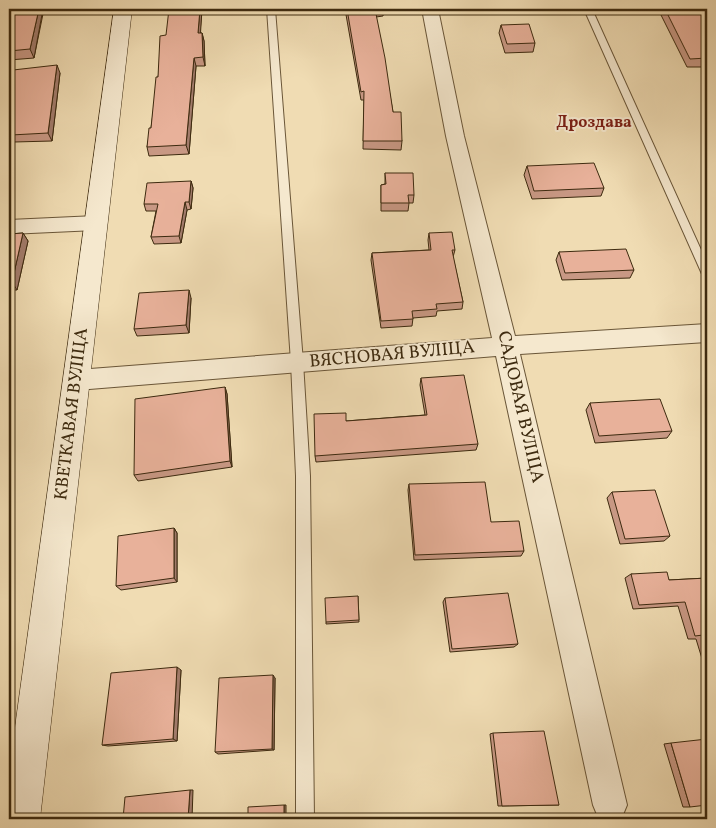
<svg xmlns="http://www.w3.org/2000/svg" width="716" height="828" font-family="Vollkorn,serif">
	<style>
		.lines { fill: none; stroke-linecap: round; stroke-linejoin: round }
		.lane-casing { stroke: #6a5638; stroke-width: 2 }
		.street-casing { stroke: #6a5638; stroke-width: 2 }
		.secondary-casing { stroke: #3d2a0f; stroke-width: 1 }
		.lane { fill: #f5e8ce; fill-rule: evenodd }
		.street { fill: #f5e8ce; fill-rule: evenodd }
		.secondary { fill: #f5e8ce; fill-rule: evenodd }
		.wall { fill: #c89884; stroke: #3d2a0f }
		.shaded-wall { fill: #a27c6c; stroke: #3d2a0f }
		.building { fill: #e8b19a; stroke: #3d2a0f }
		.labels { text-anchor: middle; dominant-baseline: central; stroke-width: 4; stroke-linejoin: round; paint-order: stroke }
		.far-quarter-label { font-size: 16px; font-weight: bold; fill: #7a1f14; stroke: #f5e8ce }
		.street-label { font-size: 18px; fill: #3d2a0f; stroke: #f5e8ce }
	</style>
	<rect width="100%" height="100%" fill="#f0dcb3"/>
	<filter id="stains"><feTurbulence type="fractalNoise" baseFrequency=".004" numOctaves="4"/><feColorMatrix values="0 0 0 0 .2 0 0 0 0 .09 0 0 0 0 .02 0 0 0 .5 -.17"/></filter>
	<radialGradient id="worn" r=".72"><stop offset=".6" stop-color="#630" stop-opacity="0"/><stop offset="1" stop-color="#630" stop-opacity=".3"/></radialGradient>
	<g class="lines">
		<defs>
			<path id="lane" d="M267,9h8l28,353 7,114 4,343h-18v-343l-5,-114z
				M584,9h8l115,254v15l-5,-4z"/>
			<path id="street" d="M422,9h16l26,127 51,200 192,-12v18l-187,12 107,451 -5,12c-8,3 -16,3 -24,0l-5,-12 -97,-449 -419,34 -9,-3 -3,-7 3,-7 9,-3 415,-32 -46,-202z
				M96,216l7,2 3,5 -3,5 -7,2 -87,4v-14z"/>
			<path id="secondary" d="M114,9h18l-92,810h-31v-48z"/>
		</defs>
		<!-- lane casing -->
		<use href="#lane" class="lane-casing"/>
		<!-- street casing -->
		<use href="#street" class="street-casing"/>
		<!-- secondary casing -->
		<use href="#secondary" class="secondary-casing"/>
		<!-- lane -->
		<use href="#lane" class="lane"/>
		<!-- street -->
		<use href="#street" class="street"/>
		<!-- secondary -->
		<use href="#secondary" class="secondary"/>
	</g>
	<!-- wall -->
	<path class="wall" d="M16,9h31h-3l-10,49 -25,2v-28z
		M202,9l-2,24h2l2,8 1,25h-9l-7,88 -40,2 -2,-9 4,-19 7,-51 8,-42z
		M345,9h39l-1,7 -7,1 17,95 9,29 -1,9 -38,-1 1,-49h-3z
		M649,9h54l-2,3h-1l7,14v41h-20l-27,-54h-8z
		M501,25l34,18 -2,9 -28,1 -6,-20z
		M60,73l-8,68 -38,1 -5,16v-68z
		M707,95v14l-4,-6z
		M527,166l77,22 -3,8 -69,3 -8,-24z
		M385,173l29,22 -1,8h-4l-1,8h-27v-26l4,-1z
		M191,181l2,7 -2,21 -4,1 -6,33 -27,1 -3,-7 5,-26h-10l-2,-7z
		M23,233l5,8 -11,49h-8v-56z
		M429,233l26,17 -2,7 10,45 -1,7 -25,2 -1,5 -23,2 -1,8 -31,2 -10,-68 1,-7 57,-3 -1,-10z
		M559,252l75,18 -4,8 -68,2 -6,-20z
		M191,298l-2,35 -52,3 -3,-7z
		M421,378l57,66 -2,6 -160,12 -1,-6 31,-35 79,-6 -5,-30z
		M225,387l2,7 5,73 -94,14 -4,-6z
		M590,403l82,28 -5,7 -72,5 -9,-33z
		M409,484l82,38 33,29 -3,5 -107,4 -6,-70z
		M612,492l58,44 -6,5 -44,3 -13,-46z
		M174,528l3,5v49l-56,8 -5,-4z
		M631,574l38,6 38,-2v97l-11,-36h-8l-10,-33 -45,3 -8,-31z
		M358,596l1,26 -33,2v-2z
		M445,598l73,46 -4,3 -64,5 -7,-50z
		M181,670l-4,71 -69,5 -6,-1z
		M275,678l-1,72 -56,4 -3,-2z
		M493,733l66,72 -61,1 -8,-72z
		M671,743l19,64h-7l-19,-63z"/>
	<!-- shaded-wall -->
	<path class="shaded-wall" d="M39,9h4l-9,49 -4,-9z
		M200,9h2l-2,32 -2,-8z
		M202,33l2,8 1,25 -2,-9z
		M194,58l2,8 -7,88 -3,-9z
		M57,65l3,8 -8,68 -4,-8z
		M11,135l3,7 -5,16v-18z
		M191,181l2,7 -2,21 -2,-7z
		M185,202l2,8 -6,33 -2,-7z
		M23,233l5,8 -11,49 -5,-8z
		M189,290l2,8 -2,35 -3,-8z
		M225,387l2,7 5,73 -2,-6z
		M174,528l3,5v49l-3,-4z
		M177,667l4,3 -4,71 -4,-2z
		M273,675l2,3 -1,72 -2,-1z
		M190,790h3l-1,29h-4z
		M284,805h2v14h-2z"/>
	<!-- building -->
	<path class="building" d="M16,9h23l-9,40 -21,2v-19z
		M169,9h31l-2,24h4l1,24 -9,1 -8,87 -39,2 2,-19h2l5,-51h2l2,-41 6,-1z
		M347,9h28l10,49 8,54h8l1,29h-39l1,-50 -3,1z
		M665,9h33l9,17v32l-17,1z
		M529,24l6,19 -28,1 -6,-19z
		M57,65l-9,68 -37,2 -2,5v-50l4,-20z
		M594,163l10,25 -70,3 -7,-25z
		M385,173h28l1,22h-6l1,8h-28v-18l5,-1z
		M191,181l-2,21h-4l-6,34 -28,1 7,-33h-14l3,-21z
		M452,232l3,18h-3l11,52 -27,2 1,5 -25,2 1,8 -32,2 -9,-68 59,-3 -2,-17z
		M23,233l-11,49h-3v-48z
		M626,249l8,21 -69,3 -6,-21z
		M189,290l-3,35 -52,4 5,-36z
		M464,375l14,69 -163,12 -1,-42 32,-1v8l81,-6 -6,-37z
		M225,387l5,74 -96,14 1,-76z
		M660,399l12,32 -73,5 -9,-33z
		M485,482l6,40 28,-1 5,30 -109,4 -6,-71z
		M655,490l15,46 -45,3 -13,-47z
		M174,528v50l-58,8 2,-50z
		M667,572l2,8 38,-2v70l-4,-13 -8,1 -10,-34 -46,3 -8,-31z
		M508,593l10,51 -66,5 -7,-51z
		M358,596l1,24 -33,2 -1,-24z
		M177,667l-4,72 -71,6 9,-72z
		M273,675l-1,74 -57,3 4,-74z
		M544,731l15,74 -57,1 -9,-73z
		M707,739v66l-17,2 -19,-64z
		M190,790l-2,29h-65l2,-22z
		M284,805v14h-36v-12z"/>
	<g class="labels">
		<!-- far-quarter labels -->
		<g class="far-quarter-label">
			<text x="594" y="123">Дроздава</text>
		</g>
		<!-- street labels -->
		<g class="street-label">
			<text transform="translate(392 355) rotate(-5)">ВЯСНОВАЯ ВУЛІЦА</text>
			<text transform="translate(520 407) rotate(77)">САДОВАЯ ВУЛІЦА</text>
			<text transform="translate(72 414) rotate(-83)">КВЕТКАВАЯ ВУЛІЦА</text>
		</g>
	</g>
	<!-- margin -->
	<rect width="716" height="828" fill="none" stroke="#f0dcb3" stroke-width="30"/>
	<rect x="10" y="10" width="696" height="808" fill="none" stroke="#3d2a0f" stroke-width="2.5"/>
	<rect x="15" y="15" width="686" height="798" fill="none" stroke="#3d2a0f"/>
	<rect width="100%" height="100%" filter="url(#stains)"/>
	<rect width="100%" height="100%" fill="url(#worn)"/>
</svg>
